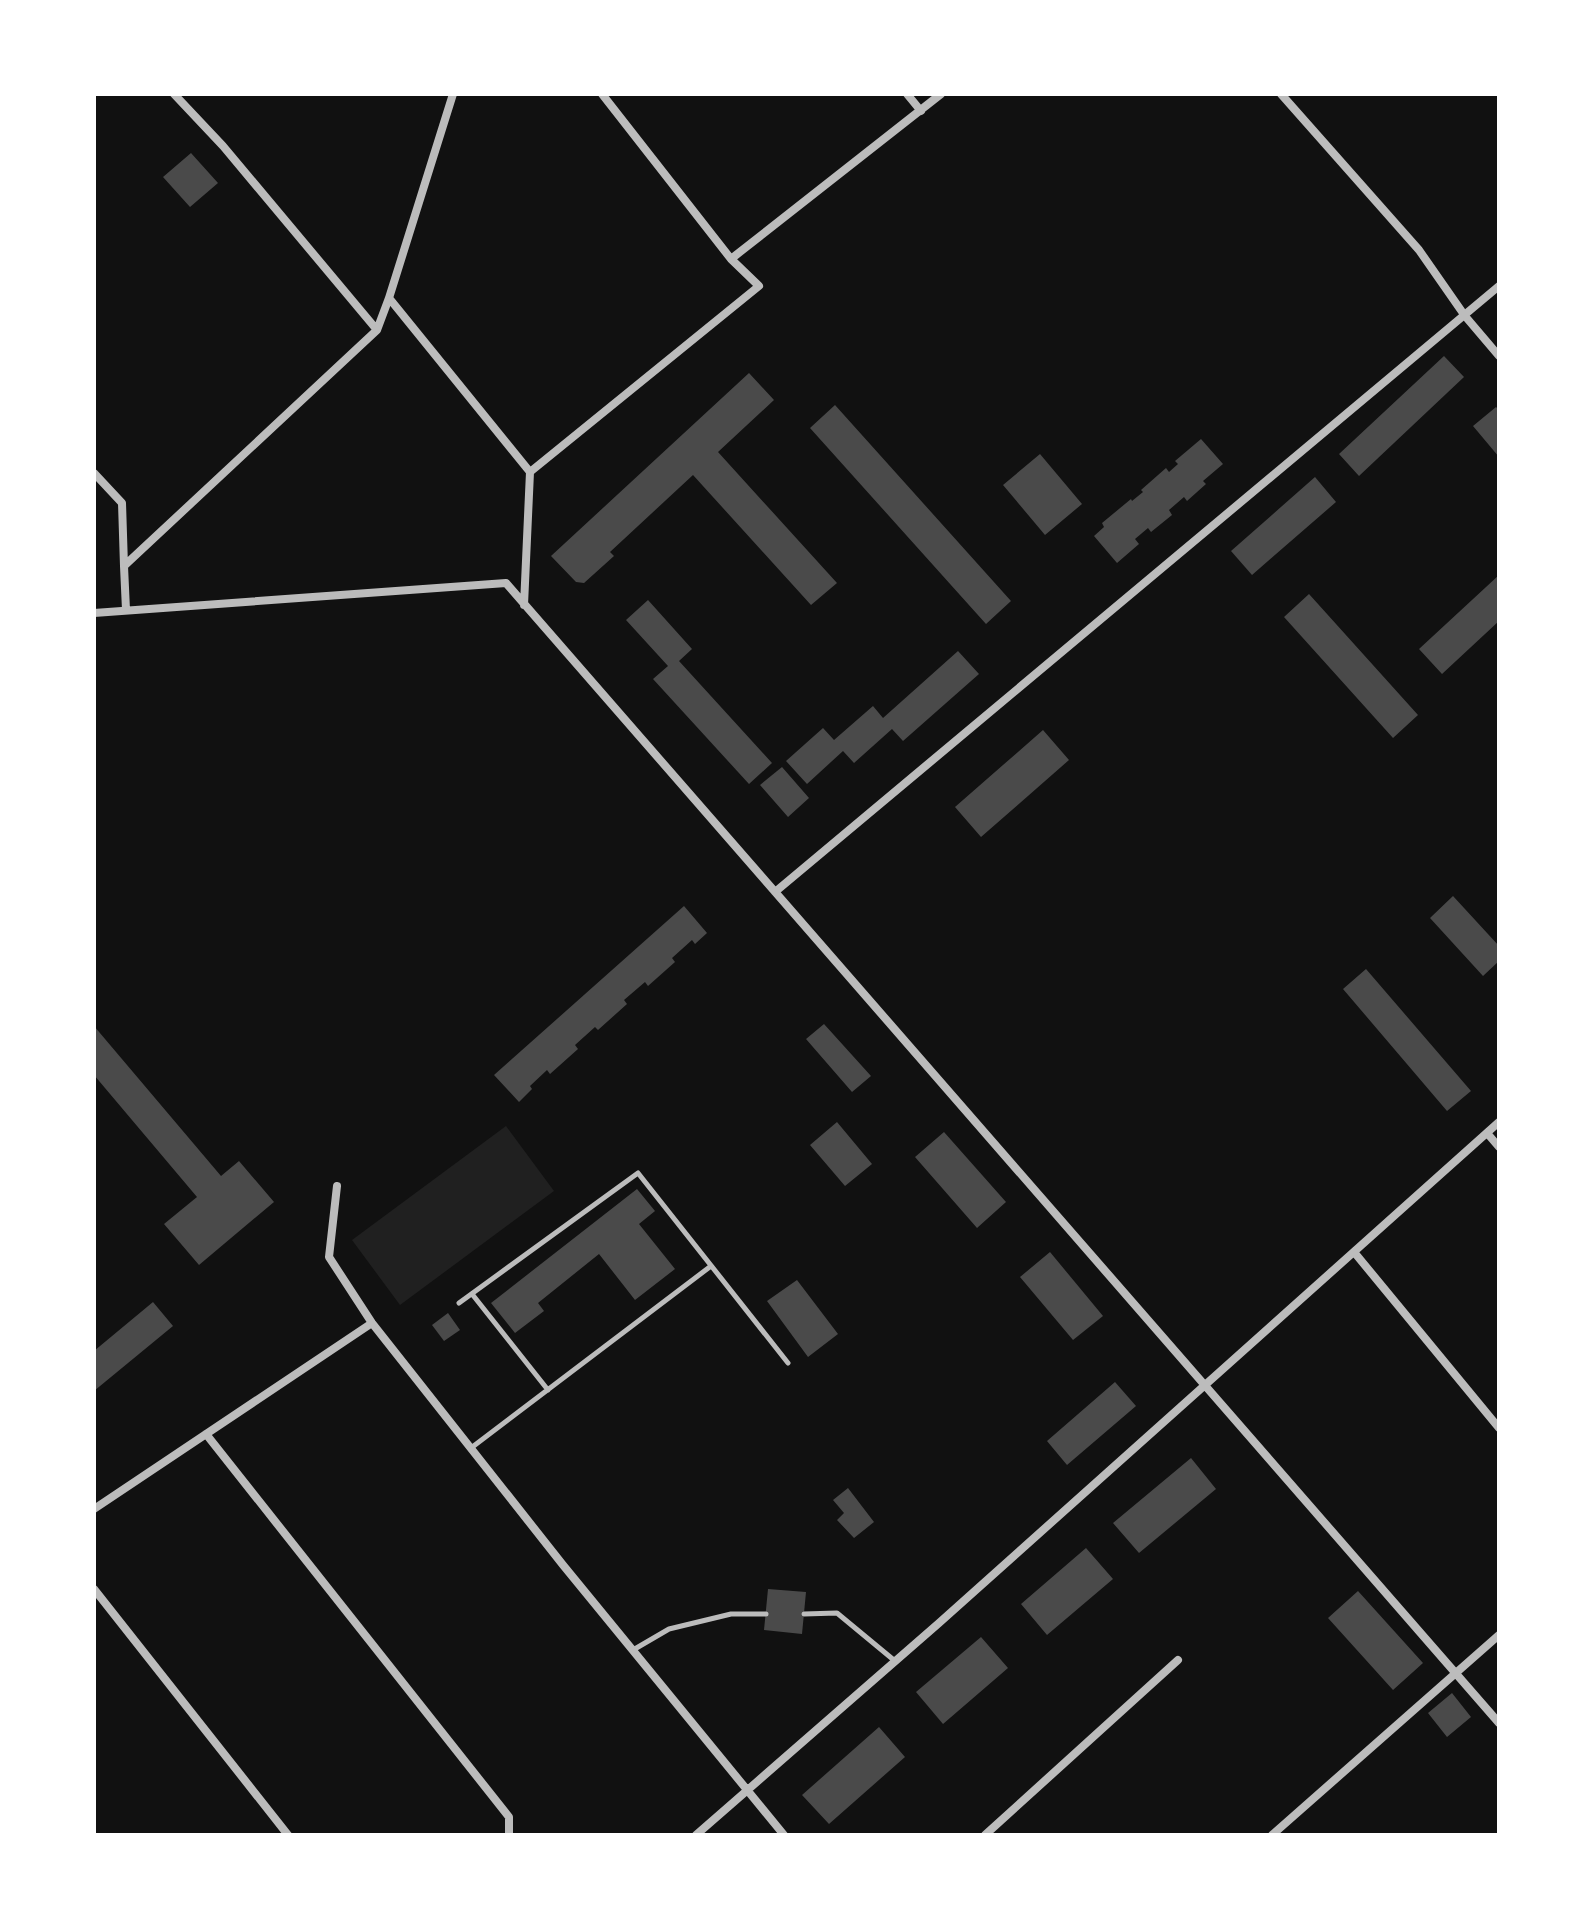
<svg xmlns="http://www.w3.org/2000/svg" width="1593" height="1929" font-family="Overpass,sans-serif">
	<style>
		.green { fill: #202020 }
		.building { fill: #4a4a4a }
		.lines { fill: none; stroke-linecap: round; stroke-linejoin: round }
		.service { stroke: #bcbcbc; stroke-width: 5 }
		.minor { stroke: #bcbcbc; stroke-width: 8 }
	</style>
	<rect width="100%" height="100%" fill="#111"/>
	<!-- green -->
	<path class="green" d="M506,1126l48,65 -154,114 -48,-65z"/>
	<!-- building -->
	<path class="building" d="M191,153l27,30 -28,24 -27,-30z
		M1444,356l20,21 -105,99 -20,-22z
		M749,373l25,27 -56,52 119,131 -26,22 -118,-130 -83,77 4,4 -30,27 -8,-1 -25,-26z
		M835,405l176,196 -25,23 -176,-196z
		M1496,407l3,3v47l-26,-31z
		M1201,439l22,25 -20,17 3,3 -19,17 -3,-4 -15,13 3,5 -21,17 -3,-4 -13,11 4,5 -22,19 -23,-27 10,-9 -2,-4 29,-24 1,2 11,-9 -2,-2 25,-22 3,4 9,-8 -3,-3z
		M1040,454l42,50 -37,31 -42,-50z
		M1315,477l21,25 -84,73 -21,-24z
		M1499,575v46l-57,53 -23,-25z
		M1309,594l109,121 -25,23 -109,-121z
		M648,600l44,49 -13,12 93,102 -23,21 -96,-105 15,-13 -42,-46z
		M958,651l21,23 -76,67 -11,-12 -38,34 -11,-12 -36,33 -21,-23 37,-33 11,12 39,-34 10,12z
		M1043,730l26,30 -88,77 -26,-30z
		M782,767l27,31 -21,19 -28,-32z
		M1453,896l46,50v15l-16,15 -53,-58z
		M684,906l23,27 -12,11 -3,-4 -20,18 3,4 -27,24 -3,-4 -21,18 3,4 -29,26 -3,-3 -20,18 3,4 -28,25 -3,-4 -17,16 2,3 -13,13 -25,-27z
		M1366,969l105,122 -24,20 -104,-122z
		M824,1024l47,52 -19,16 -46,-53z
		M94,1026l127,150 18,-15 35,41 -75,63 -35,-41 33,-27 -103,-122z
		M837,1122l35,42 -27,22 -35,-41z
		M944,1132l62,70 -29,26 -62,-71z
		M637,1189l18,22 -16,13 36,45 -40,31 -36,-46 -61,49 6,8 -29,22 -24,-30z
		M1050,1252l53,64 -30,24 -53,-63z
		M797,1280l41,54 -30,23 -41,-56z
		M153,1302l20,24 -79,65v-40z
		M448,1313l12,17 -16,11 -12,-16z
		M1115,1382l21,24 -69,59 -20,-24z
		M1191,1458l25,31 -77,64 -26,-30z
		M848,1488l26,34 -20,16 -17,-18 7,-7 -11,-13z
		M1086,1548l27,31 -66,56 -26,-31z
		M768,1589l38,3 -4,42 -38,-4z
		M1358,1591l65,72 -30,27 -65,-72z
		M981,1637l27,31 -65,56 -27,-32z
		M1452,1693l19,24 -24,20 -19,-24z
		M879,1727l26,30 -76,67 -27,-29z"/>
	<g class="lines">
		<!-- service -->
		<path class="service" d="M472,1294l76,96
			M459,1303l179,-130 150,190
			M471,1448l240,-182
			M804,1614l33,-1 58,48
			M633,1650l36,-21 62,-15h35"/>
		<!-- minor -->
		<path class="minor" d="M174,94l49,52 154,184
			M907,94l14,17
			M1281,94l138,156 46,66 34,40
			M731,259l210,-165
			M389,298l141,174
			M530,472l229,-186 -28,-27 -129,-165
			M94,473l28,30 2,63
			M524,605l6,-133
			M126,610l-2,-44 253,-236 12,-32 64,-204
			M94,613l412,-30 993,1140
			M775,892l724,-606
			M1487,1133l12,14
			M337,1186l-8,71 43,66 191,242 221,270
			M1354,1252l145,176
			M206,1434l303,383v18
			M94,1509l278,-186
			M94,1589l194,246
			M696,1835l243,-212 560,-501
			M985,1835l193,-175
			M1272,1835l227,-200"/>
	</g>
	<!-- border -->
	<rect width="1593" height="1929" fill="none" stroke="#ffffff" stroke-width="192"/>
</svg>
